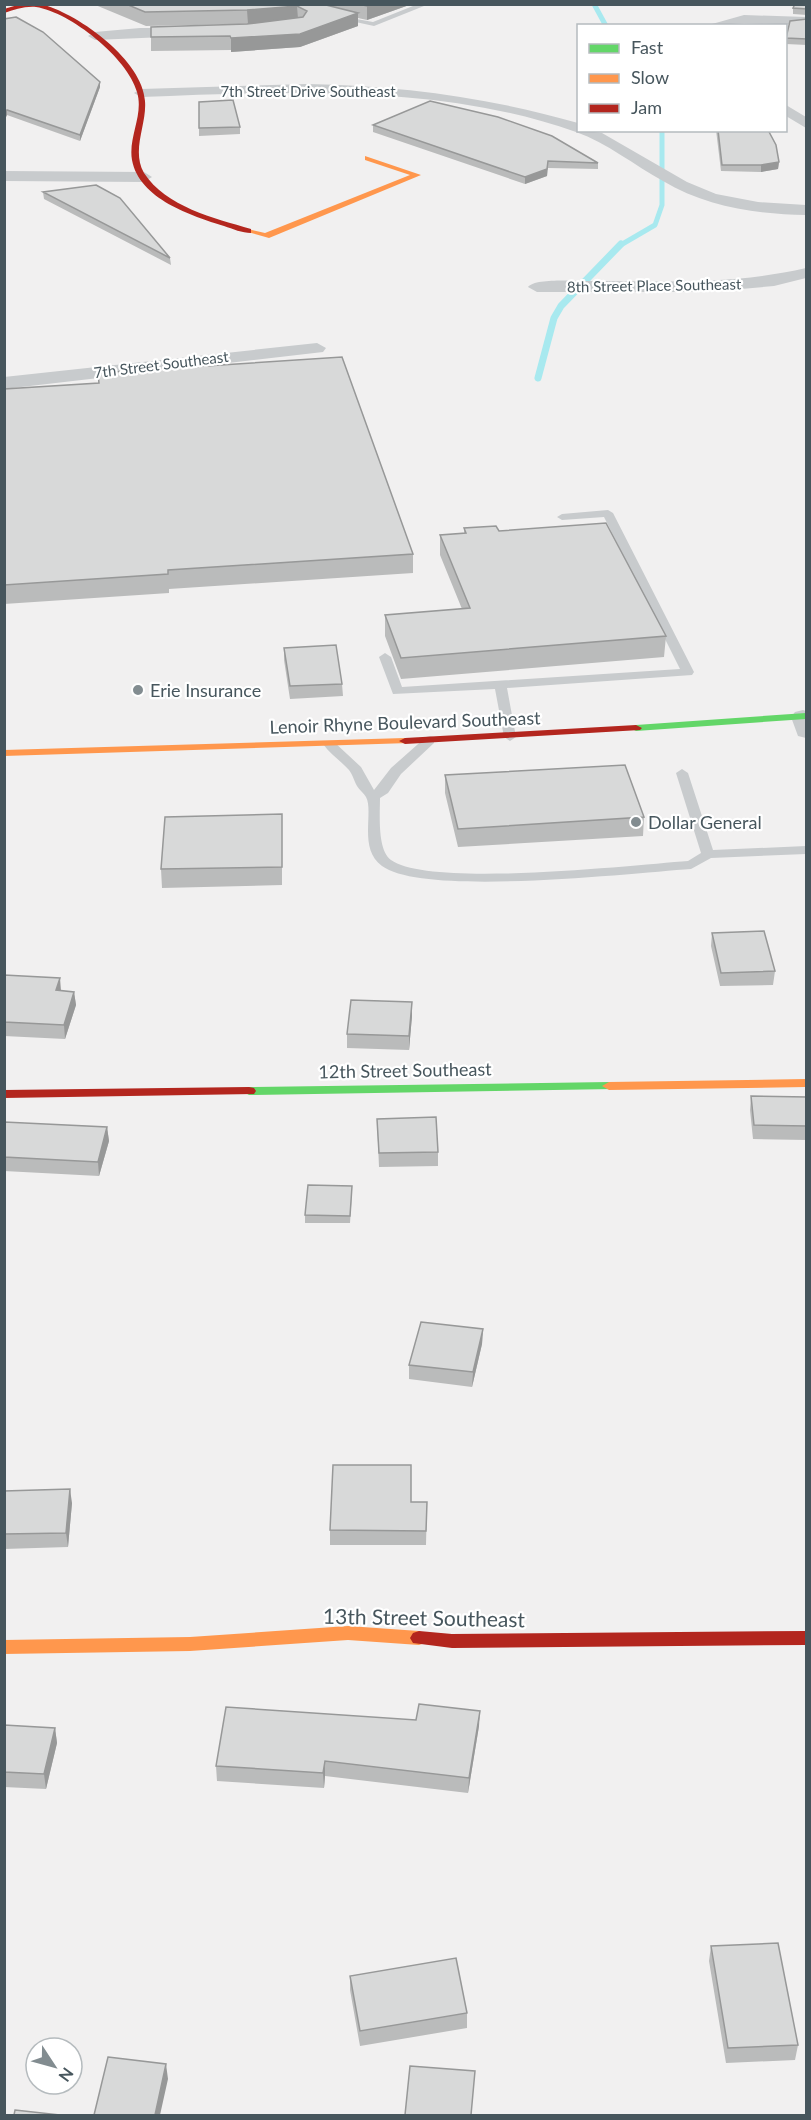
<svg xmlns="http://www.w3.org/2000/svg" width="811" height="2120" font-family="Lato,sans-serif">
	<style>
		.lines { fill: none; stroke-linecap: round; stroke-linejoin: round }
		.stream-far1 { stroke: #a8e9ef; stroke-width: 5 }
		.stream { stroke: #a8e9ef; stroke-width: 7 }
		.lane { fill: #c8cbcd; fill-rule: evenodd }
		.street { fill: #c8cbcd; fill-rule: evenodd }
		.fast { fill: #63d668; fill-rule: evenodd }
		.slow { fill: #ff974d; fill-rule: evenodd }
		.jam { fill: #b3261e; fill-rule: evenodd }
		.wall { fill: #babbbb }
		.shaded-wall { fill: #979898 }
		.building { fill: #d8d9d9; stroke: #979898; stroke-width: 1.5 }
		.poi-dot { fill: #828c90; stroke: #fff; stroke-width: 2 }
		.labels { text-anchor: middle; dominant-baseline: central; stroke-width: 4.5; stroke-linejoin: round; paint-order: stroke }
		.far-street-label { font-size: 15px; fill: #47565d; stroke: #fff }
		.poi-label { font-size: 18px; fill: #47565d; stroke: #fff; text-anchor: start }
		.street-label { font-size: 18px; fill: #47565d; stroke: #fff }
		.near-street-label { font-size: 21px; fill: #47565d; stroke: #fff }
	</style>
	<rect width="100%" height="100%" fill="#f1f0f0"/>
	<g class="lines">
		<!-- stream-far1 -->
		<path class="stream-far1" d="M594,4l12,22
			M619,246l36,-21 7,-20v-75"/>
		<!-- stream -->
		<path class="stream" d="M538,378l16,-60 7,-12 60,-62"/>
		<!-- lane -->
		<path class="lane" d="M418,4h11l-55,22 -37,-8 3,-2 33,6z
			M608,510l5,3 81,159 -2,3 -185,13 9,49 -6,4 -6,-4 -9,-48 -102,5 -14,-37 6,-4 6,4 11,30 278,-18 -76,-152 -42,3 -5,-3 5,-3z
			M430,736l4,1v6l-33,31 -13,19 -8,5c0,16 -3,52 11,62 38,28 243,5 297,1l13,-8 -25,-80 6,-4 6,4 25,77 93,-4v8l-95,4 -20,11c-59,4 -267,28 -309,-3 -24,-17 -8,-54 -16,-69 -2,-4 -7,-7 -9,-11 -3,-5 -4,-11 -8,-16 -8,-9 -19,-16 -26,-26l2,-3h8l28,26 13,23 17,-22 35,-31z"/>
		<!-- street -->
		<path class="street" d="M744,15l62,2v8l-62,-2 -39,3z
			M140,28h48l7,4 -7,4 -93,4 -7,-4 7,-4z
			M307,84c95,2 180,13 271,39v7l24,3 85,49 29,12 42,8 48,3v10c-49,-1 -100,-8 -143,-34 -29,-16 -56,-38 -87,-49 -139,-49 -290,-40 -435,-35l-7,-4 7,-4z
			M786,105l20,12v11l-20,-12z
			M4,171l140,1 8,5 -8,5 -140,-1z
			M806,268v10l-32,8 -67,6h-170l-9,-5c7,-9 46,-6 58,-6 75,0 147,4 220,-13z
			M317,343l9,5 -3,4 -319,37v-12z
			M803,710l3,1v27l-8,-2 -7,-19 4,-5z"/>
		<!-- fast -->
		<path class="fast" d="M806,713v6l-170,12 -6,-3 6,-3z
			M609,1082l5,1 2,3 -2,3 -365,6 -7,-4 7,-4z"/>
		<!-- slow -->
		<path class="slow" d="M365,156l56,19 -152,63 -25,-7 4,-2 17,4 145,-58 -45,-15z
			M405,738l4,1v4l-405,13v-6z
			M806,1079v8l-197,3 -7,-4 7,-4z
			M348,1626l71,5 6,2 3,5 -3,5 -6,2 -71,-5 -158,11 -186,3v-14l186,-3z"/>
		<!-- jam -->
		<path class="jam" d="M21,4c7,0 16,-1 23,1 36,10 99,56 101,96 2,24 -14,49 -1,72 22,34 70,45 107,56v4c-9,0 -18,-4 -27,-7 -32,-10 -85,-27 -92,-66 -4,-23 12,-45 5,-68 -9,-34 -67,-80 -101,-85 -11,-1 -22,3 -32,6v-4z
			M636,725l6,3 -2,2 -235,14 -6,-3 6,-3z
			M249,1087l5,1 2,3 -2,3 -250,4v-8z
			M419,1631l33,3 354,-3v14l-354,3 -39,-5 -3,-5 3,-5z"/>
	</g>
	<!-- wall -->
	<path class="wall" d="M93,4h319l-45,16 -9,-2v8l-58,21 -69,5v-2l-80,1v-14l94,-13 -99,2z
		M807,4v11l-14,-1v-6z
		M4,19l96,63v5l-20,54 -73,-26 -3,6z
		M807,19v26l-21,-1v-7z
		M199,102l41,25v7l-41,2z
		M373,125l225,38v6l-50,-1 -1,8 -22,8 -152,-52z
		M716,130h52l11,32 -1,7 -17,3 -40,-1z
		M43,192l127,66 1,7 -127,-66z
		M98,373l315,181v19l-244,16v4l-165,11v-215l94,-6z
		M464,528l35,3 167,105 -2,21 -263,22 -16,-43v-21l77,-6 -22,-54v-20l24,-2z
		M284,648l58,36 1,12 -53,3 -6,-39z
		M445,775l199,42 -1,19 -185,11 -13,-54z
		M282,832v53l-120,3 -1,-19z
		M712,933l63,38 -2,14 -53,1 -9,-40z
		M4,975l57,16 13,1 2,13 -11,34 -61,-3z
		M412,1016l-3,34 -62,-2v-14z
		M751,1096l56,1v43l-54,-1 -3,-29z
		M377,1119l61,33v14l-59,1z
		M4,1122l103,5 2,14 -10,35 -95,-5z
		M352,1193l-2,30h-45v-8z
		M483,1329l-1,15 -10,43 -63,-8v-14z
		M4,1491l68,12 -4,44 -64,2z
		M411,1502h16l-1,43h-96v-15z
		M4,1725l51,3 2,15 -11,46 -42,-2z
		M479,1726l-11,67 -143,-17 -1,12 -107,-7 -1,-15z
		M711,1946l87,99 -3,15 -69,3 -17,-102z
		M350,1976l117,37v15l-107,18 -10,-56z"/>
	<!-- shaded-wall -->
	<path class="shaded-wall" d="M373,4h39l-45,16v-14z
		M297,6l1,13 -50,5 -1,-14z
		M358,13v13l-58,21 -69,5v-14z
		M100,82v5l-20,54v-6z
		M7,110v5l-3,6v-7z
		M548,161l-1,15 -22,8v-7z
		M779,162l-1,7 -17,3v-7z
		M60,978l1,13 -5,-1z
		M74,992l2,13 -11,34 -1,-14z
		M412,1002v14l-3,34v-14z
		M107,1127l2,14 -10,35 -1,-14z
		M483,1329l-1,15 -10,43 1,-15z
		M70,1489l2,14 -4,44 -2,-14z
		M480,1711l-1,15 -11,67 1,-15z
		M55,1728l2,15 -11,46 -2,-15z
		M325,1761v15l-1,12 -1,-15z
		M166,2064l2,15 -8,36h-5z"/>
	<!-- building -->
	<path class="building" d="M126,4h196l36,9 -58,21 -69,4 -1,-2 -79,1v-10l96,-3 56,-7 4,-6 -10,-5 -50,4 -102,2z
		M358,4h15l-6,2z
		M795,4h12v5l-14,-1z
		M16,17l27,15 57,50 -20,53 -73,-25 -3,4v-95z
		M807,19v20l-21,-1 4,-17z
		M233,100l7,27 -41,1v-26z
		M430,101l68,16 54,19 46,27 -50,-2 -1,8 -22,8 -152,-52z
		M718,130h50l8,15 3,17 -18,3h-39z
		M96,185l24,13 50,60 -127,-66z
		M342,357l71,197 -245,16v4l-164,11v-196l95,-6 -1,-10z
		M606,523l60,113 -265,22 -16,-43 85,-7 -30,-73 26,-2 -2,-5 32,-2 3,5z
		M336,645l6,39 -52,2 -6,-38z
		M625,765l19,52 -186,12 -13,-54z
		M282,814v53l-121,2 4,-52z
		M764,931l11,40 -54,2 -9,-40z
		M4,975l56,3 -4,12 18,2 -10,33 -60,-3z
		M351,1000l61,2 -3,34 -62,-2z
		M751,1096l56,1v29l-53,-1z
		M436,1117l2,35 -59,1 -2,-34z
		M4,1122l103,5 -9,35 -94,-5z
		M308,1185l44,1 -2,30 -45,-1z
		M421,1322l62,7 -10,43 -64,-7z
		M333,1465h78v37h16l-1,29 -96,-1z
		M70,1489l-4,44 -62,1v-43z
		M419,1704l61,7 -11,67 -144,-17 -2,12 -107,-7 10,-59 190,13z
		M4,1725l51,3 -11,46 -40,-2z
		M778,1943l20,102 -70,3 -17,-102z
		M456,1958l11,55 -107,18 -10,-55z
		M108,2057l58,7 -11,51h-61z
		M410,2066l65,5 -4,44h-66z
		M15,2110l45,5h-46z"/>
	<!-- markers -->
	<g class="poi-dot">
		<circle cx="138" cy="690" r="6"/>
		<circle cx="636" cy="822" r="6"/>
	</g>
	<g class="labels">
		<!-- far-street labels -->
		<g class="far-street-label">
			<text x="308" y="91">7th Street Drive Southeast</text>
			<text transform="translate(654 285) rotate(-1)">8th Street Place Southeast</text>
			<text transform="translate(161 364) rotate(-7)">7th Street Southeast</text>
		</g>
		<!-- poi labels -->
		<g class="poi-label">
			<text x="150" y="690">Erie Insurance</text>
			<text x="648" y="822">Dollar General</text>
		</g>
		<!-- street labels -->
		<g class="street-label">
			<text transform="translate(405 722) rotate(-2)">Lenoir Rhyne Boulevard Southeast</text>
			<text transform="translate(405 1070) rotate(-1)">12th Street Southeast</text>
		</g>
		<!-- near-street labels -->
		<g class="near-street-label">
			<text transform="translate(424 1617) rotate(1)">13th Street Southeast</text>
		</g>
	</g>
	<!-- border -->
	<rect width="811" height="2120" fill="none" stroke="#47565d" stroke-width="12"/>
	<!-- legend -->
	<rect x="577" y="24" width="210" height="108" fill="#ffffff" stroke="#b5bbbe" stroke-width="1.5"/>
	<rect x="589" y="44" width="30" height="9" fill="#63d668" stroke="#b5bbbe" stroke-width="1.5"/>
	<text x="631" y="54" font-size="18" fill="#47565d">Fast</text>
	<rect x="589" y="74" width="30" height="9" fill="#ff974d" stroke="#b5bbbe" stroke-width="1.5"/>
	<text x="631" y="84" font-size="18" fill="#47565d">Slow</text>
	<rect x="589" y="104" width="30" height="9" fill="#b3261e" stroke="#b5bbbe" stroke-width="1.5"/>
	<text x="631" y="114" font-size="18" fill="#47565d">Jam</text>
	<!-- north arrow -->
	<g transform="translate(54 2066) rotate(126)"><circle r="28" fill="#ffffff" stroke="#b5bbbe" stroke-width="1.5"/>
	<path d="M0-4.5L10 22L0 15L-10 22Z" fill="#828c90"/>
	<text y="-9" font-size="16" font-weight="bold" text-anchor="middle" fill="#47565d">N</text>
	</g>
</svg>
